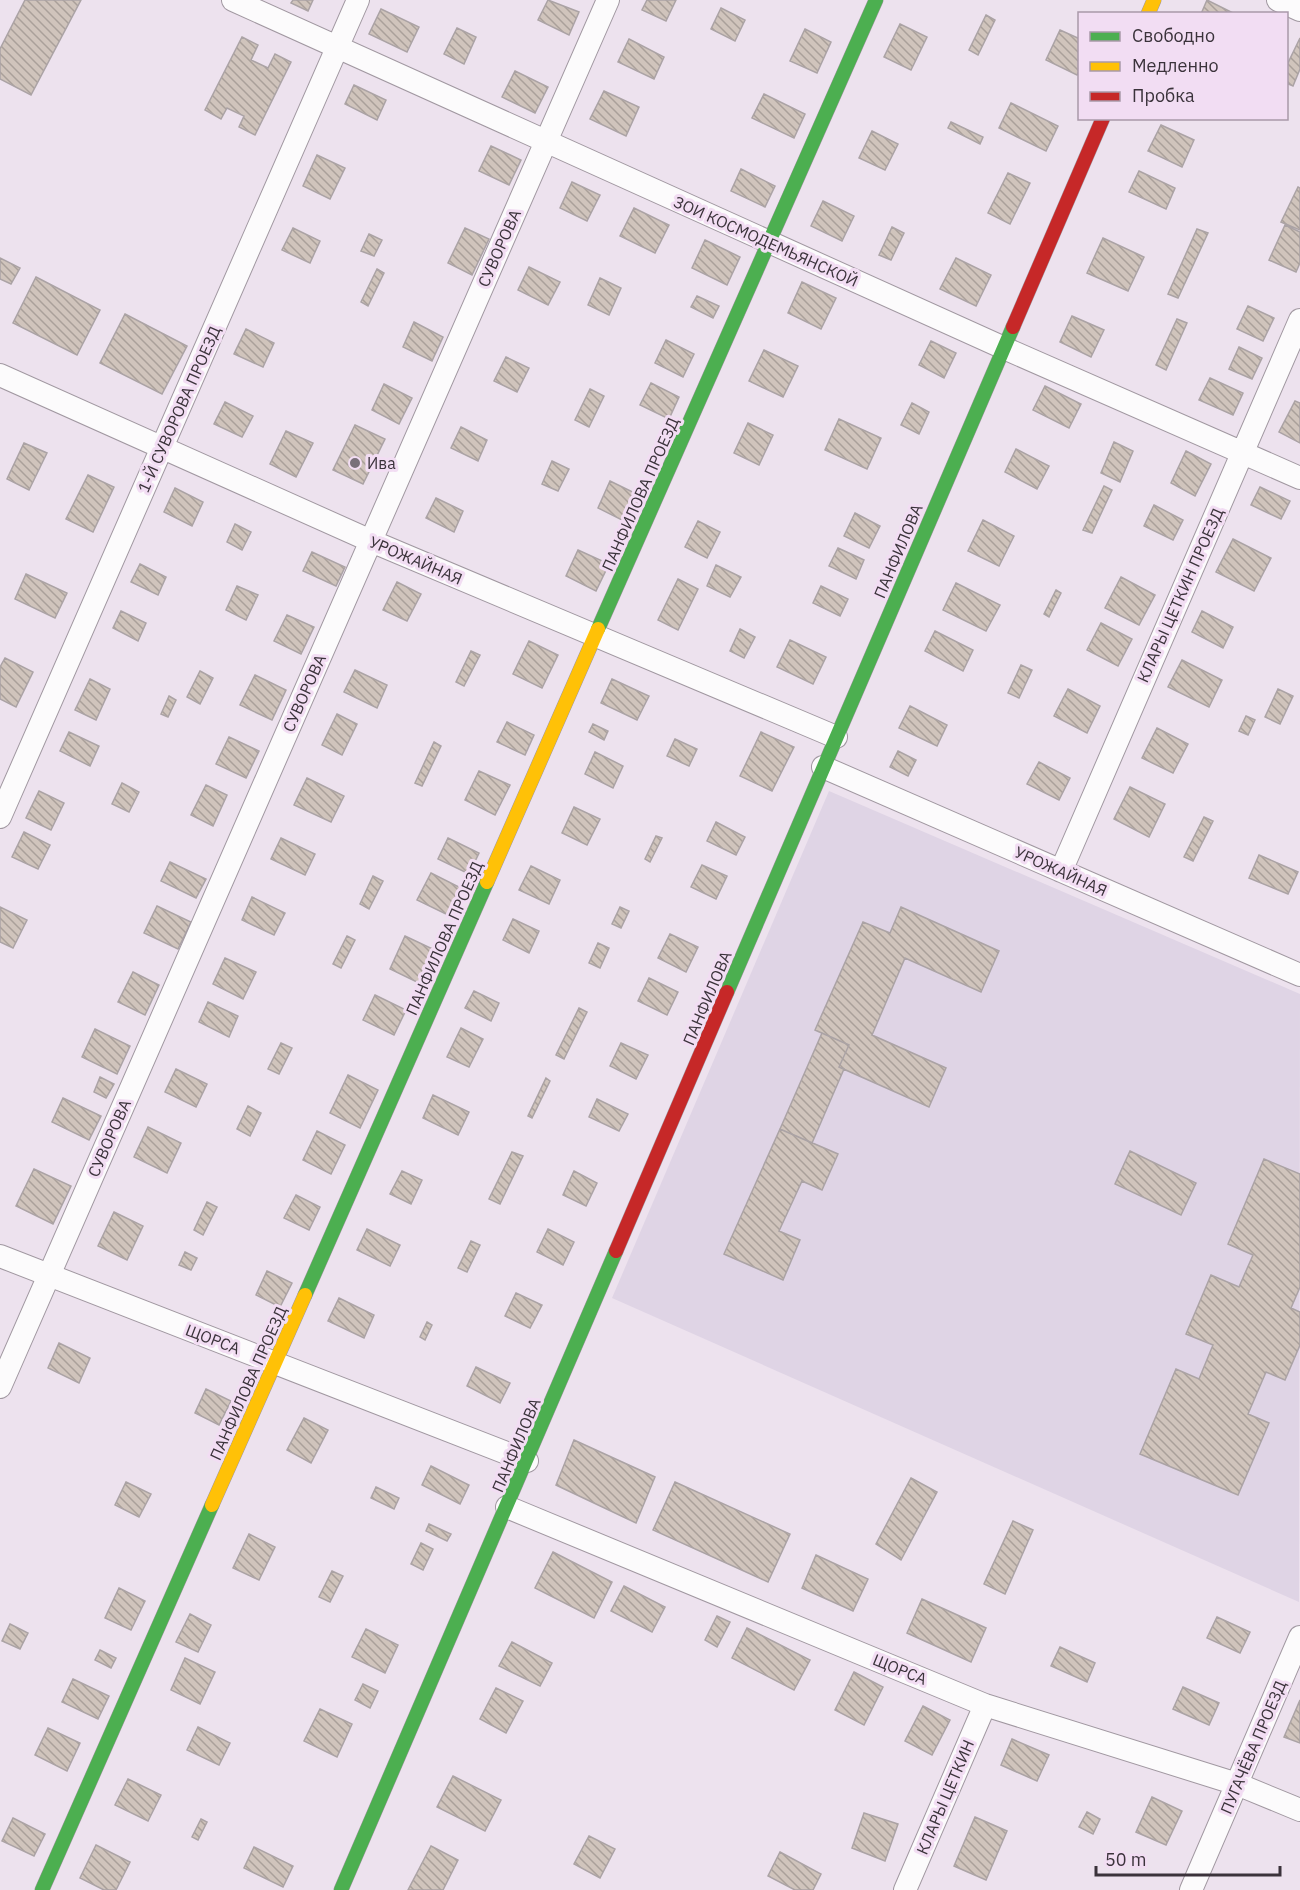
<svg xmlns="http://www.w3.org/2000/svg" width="1300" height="1890" font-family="'IBM Plex Sans',sans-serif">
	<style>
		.education { fill: #dfd4e5 }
		.building { fill: url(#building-back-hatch); stroke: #aba3a5; stroke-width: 1.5 }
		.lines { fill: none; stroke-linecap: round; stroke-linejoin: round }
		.street-casing { stroke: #a198a1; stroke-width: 24 }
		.fast-casing { stroke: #a198a1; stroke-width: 15 }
		.slow-casing { stroke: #a198a1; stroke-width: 15 }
		.jam-casing { stroke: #a198a1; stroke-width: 15 }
		.street { stroke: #fcfbfc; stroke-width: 22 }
		.fast { stroke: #4caf50; stroke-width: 14 }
		.slow { stroke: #ffc107; stroke-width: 14 }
		.jam { stroke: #c62828; stroke-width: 14 }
		.poi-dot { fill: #79707a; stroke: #f2ddf3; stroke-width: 2 }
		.labels { text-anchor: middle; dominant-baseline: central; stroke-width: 6; stroke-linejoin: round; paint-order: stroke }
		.street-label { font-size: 16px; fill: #3b333b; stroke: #f2ddf3 }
		.poi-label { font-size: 16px; fill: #3b333b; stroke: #f2ddf3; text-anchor: start }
	</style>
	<defs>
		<pattern id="building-back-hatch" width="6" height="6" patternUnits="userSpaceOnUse" patternTransform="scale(1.5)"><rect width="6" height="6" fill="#d0c4bc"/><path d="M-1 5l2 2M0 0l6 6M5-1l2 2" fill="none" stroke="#aaa09a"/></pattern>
	</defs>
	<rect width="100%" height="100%" fill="#ede2ee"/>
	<!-- education -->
	<path class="education" d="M829,791l471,203 -1,608 -687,-304z"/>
	<!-- building -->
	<path class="building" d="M25,0h56l-50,95 -31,-16v-30z
		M293,0h20l-5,11 -17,-8z
		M548,0l31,12 -10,23 -31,-15z
		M647,0h29l-10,21 -24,-11z
		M1207,0l28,14h-34z
		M721,8l24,12 -10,21 -24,-12z
		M381,9l38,18 -12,25 -38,-18z
		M986,15l9,5 -17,35 -9,-5z
		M900,24l27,13 -16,33 -27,-13z
		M457,28l19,9 -12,27 -20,-10z
		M805,29l26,13 -14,31 -27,-12z
		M1060,30l20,9v30l-3,6 -31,-15z
		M242,37l16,8 -7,15 17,8 7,-14 16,8 -36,73 -16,-8 5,-11 -17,-8 -6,11 -16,-9z
		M1300,38v31l-7,17 -7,-3v-16z
		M629,39l35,18 -10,22 -36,-17z
		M515,71l33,16 -13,26 -33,-16z
		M354,85l32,15 -9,20 -32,-16z
		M604,91l35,16 -13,29 -36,-17z
		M764,94l41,20 -11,24 -42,-20z
		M1011,103l47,23 -12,25 -47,-23z
		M951,122l32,15 -3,7 -32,-16z
		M1161,125l33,15 -12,27 -34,-16z
		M872,131l26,13 -13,26 -26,-12z
		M491,146l30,14 -12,25 -30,-14z
		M317,155l28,13 -15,31 -27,-13z
		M741,169l34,17 -10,21 -34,-16z
		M1139,171l36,17 -9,21 -37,-17z
		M1008,173l22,10 -20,41 -22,-11z
		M572,182l28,13 -13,26 -27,-13z
		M1298,187l2,1v42l-19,-8z
		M823,201l31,15 -12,25 -31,-15z
		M634,208l35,17 -14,28 -35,-17z
		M1285,225l15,7v31l-4,9 -27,-12z
		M892,227l12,6 -13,27 -12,-5z
		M293,228l27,13 -10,22 -28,-13z
		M465,228l24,11 -17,36 -24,-12z
		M1197,229l11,4 -30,65 -10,-4z
		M369,234l13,6 -8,16 -13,-5z
		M1103,238l41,19 -16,34 -41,-18z
		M705,240l35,17 -13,28 -35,-17z
		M0,258l20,10 -9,16 -11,-5z
		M956,258l35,17 -15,31 -36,-17z
		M529,267l31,15 -12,23 -30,-15z
		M377,269l7,4 -16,33 -7,-4z
		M36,277l64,33 -23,45 -64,-32z
		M600,278l21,10 -12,27 -21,-10z
		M802,282l34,16 -15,31 -33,-16z
		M697,296l22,10 -6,12 -22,-11z
		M1248,306l26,12 -11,23 -26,-12z
		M125,314l62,32 -25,48 -62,-31z
		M1072,316l32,14 -13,27 -31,-15z
		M1177,319l10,4 -21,47 -10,-5z
		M414,322l29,15 -11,24 -29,-14z
		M246,329l28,14 -11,24 -29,-13z
		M666,340l28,14 -11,23 -28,-14z
		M931,341l25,12 -12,25 -25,-13z
		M1239,347l23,11 -10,21 -23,-10z
		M764,350l34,16 -15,31 -34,-16z
		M506,357l23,11 -12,24 -23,-11z
		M1210,378l33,15 -10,22 -34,-15z
		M651,383l28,14 -10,22 -29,-14z
		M384,384l28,14 -13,26 -27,-14z
		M1045,386l36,18 -12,24 -36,-18z
		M590,389l14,7 -15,31 -14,-7z
		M1295,401l5,2v40l-21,-11z
		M225,402l28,14 -11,21 -28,-13z
		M912,403l17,9 -10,22 -18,-9z
		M839,419l42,19 -14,31 -42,-19z
		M748,423l25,12 -14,30 -25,-12z
		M355,425l30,14 -22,45 -30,-14z
		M461,427l26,13 -9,21 -27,-13z
		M286,431l27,12 -17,34 -26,-13z
		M1114,442l19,9 -13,31 -19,-9z
		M24,443l23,10 -18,37 -22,-11z
		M1016,449l33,17 -12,23 -32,-17z
		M1186,451l25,13 -16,32 -24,-13z
		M552,461l17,8 -11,22 -16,-7z
		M88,475l26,12 -21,45 -27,-13z
		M610,481l33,16 -13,27 -32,-16z
		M1104,486l8,4 -20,43 -9,-3z
		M1260,487l30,14 -9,18 -30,-14z
		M175,488l28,14 -11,24 -28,-14z
		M436,498l27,13 -9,21 -28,-14z
		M1154,505l29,15 -10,20 -29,-14z
		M855,513l25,13 -11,22 -25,-12z
		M983,520l31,16 -15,30 -31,-15z
		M698,521l22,11 -13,26 -22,-11z
		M235,524l16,8 -9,18 -15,-8z
		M1233,539l38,19 -17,33 -38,-19z
		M838,548l26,12 -8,19 -27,-13z
		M578,550l31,14 -13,27 -30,-15z
		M312,552l33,15 -9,19 -33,-15z
		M140,564l26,13 -8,18 -27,-13z
		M716,565l25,12 -11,20 -23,-11z
		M26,574l41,19 -12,25 -40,-19z
		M1121,577l34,18 -16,30 -34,-17z
		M678,579l20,10 -20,41 -20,-10z
		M397,582l24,12 -14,27 -24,-11z
		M956,583l44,22 -14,26 -43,-21z
		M237,586l21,9 -12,25 -20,-10z
		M821,586l27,13 -8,17 -27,-13z
		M1056,590l5,3 -12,24 -5,-3z
		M121,611l25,12 -8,18 -25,-13z
		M1202,611l31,16 -10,21 -31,-16z
		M287,615l27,12 -13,27 -27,-13z
		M1101,623l31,16 -14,27 -31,-16z
		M740,629l15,8 -11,21 -14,-7z
		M935,631l38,19 -10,21 -38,-20z
		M790,640l36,17 -13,27 -36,-17z
		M529,641l29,14 -16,33 -29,-14z
		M471,651l9,4 -16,31 -8,-4z
		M5,658l28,14 -17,35 -16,-8v-32z
		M1182,660l40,20 -13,27 -41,-20z
		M1021,665l11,5 -13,28 -11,-5z
		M355,670l32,15 -10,23 -33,-16z
		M200,671l13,7 -13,26 -13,-7z
		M255,675l31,15 -14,30 -32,-15z
		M90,679l20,10 -14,31 -21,-10z
		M612,679l37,17 -12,24 -36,-17z
		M1068,689l32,17 -13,27 -33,-17z
		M1278,689l15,7 -13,28 -15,-7z
		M169,696l7,4 -8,17 -7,-3z
		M910,706l37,19 -10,21 -38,-18z
		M337,714l20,10 -15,31 -20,-10z
		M1246,716l9,4 -7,15 -9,-4z
		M507,722l27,13 -9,20 -28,-13z
		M593,724l15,7 -4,9 -15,-8z
		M1157,728l31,16 -15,29 -31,-15z
		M69,732l30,14 -9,20 -30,-15z
		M761,732l33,15 -22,44 -32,-15z
		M229,737l30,14 -13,27 -30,-14z
		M675,739l22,10 -8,17 -22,-10z
		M434,742l7,4 -19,40 -7,-3z
		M898,751l18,9 -8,16 -18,-9z
		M595,752l28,14 -10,22 -28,-14z
		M1039,762l31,16 -11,22 -32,-16z
		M479,771l31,14 -15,30 -30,-15z
		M307,778l37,18 -13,26 -37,-17z
		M122,783l17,9 -10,20 -17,-8z
		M206,785l21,10 -14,31 -22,-11z
		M1130,787l35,17 -16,33 -35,-18z
		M39,791l25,12 -13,27 -25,-12z
		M574,807l26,12 -13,26 -25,-12z
		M1204,817l9,4 -20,40 -9,-4z
		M716,822l29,15 -9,18 -29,-14z
		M24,832l26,13 -12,24 -26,-12z
		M656,836l6,2 -12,24 -5,-3z
		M281,838l34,16 -10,21 -34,-16z
		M448,838l31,15 -10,21 -31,-15z
		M1259,855l39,17 -10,22 -39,-16z
		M170,862l36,17 -10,19 -35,-17z
		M702,865l25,11 -11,23 -25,-12z
		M531,866l29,14 -11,24 -30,-14z
		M431,873l30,15 -13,27 -31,-15z
		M373,876l10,5 -14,28 -9,-5z
		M252,897l33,16 -11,22 -32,-15z
		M157,906l34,16 -13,27 -34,-16z
		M0,907l27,13 -14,28 -13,-6z
		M620,907l9,4 -8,17 -9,-4z
		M901,907l98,44 -18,41 -76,-34 -33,77 74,33 -17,39 -90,-40 10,-22 -34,-15 48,-108 27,11z
		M513,919l26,12 -10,22 -26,-13z
		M670,934l28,13 -12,25 -28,-14z
		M347,936l8,4 -14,28 -8,-4z
		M405,936l32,15 -16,33 -31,-15z
		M598,943l11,5 -9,20 -11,-5z
		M225,958l31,14 -13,27 -30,-15z
		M133,972l26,13 -14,30 -27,-13z
		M649,978l29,14 -11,23 -29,-14z
		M474,991l25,12 -8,18 -26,-13z
		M375,995l31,15 -12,25 -31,-15z
		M208,1002l30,14 -9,21 -30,-15z
		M579,1008l8,4 -23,47 -8,-4z
		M461,1028l22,11 -14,28 -22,-10z
		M95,1029l35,17 -13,28 -35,-17z
		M822,1033l27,12 -10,22 5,2 -32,74 -32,-14z
		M281,1043l11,5 -13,26 -11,-5z
		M621,1043l27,12 -12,24 -26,-13z
		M176,1069l31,15 -11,23 -31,-15z
		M348,1075l30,15 -18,38 -30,-15z
		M100,1077l14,7 -8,14 -12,-6z
		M546,1078l4,3 -18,37 -4,-2z
		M433,1095l36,17 -11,23 -35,-17z
		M63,1098l38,18 -12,24 -37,-18z
		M597,1099l31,15 -9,17 -30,-14z
		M248,1106l13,7 -11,23 -13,-7z
		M148,1127l33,16 -14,30 -33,-16z
		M780,1129l58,25 -16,36 -20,-9 -23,50 21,9 -17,40 -59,-26z
		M317,1131l28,14 -14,29 -28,-14z
		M1130,1151l66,32 -15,32 -66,-31z
		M512,1152l11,4 -23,48 -11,-5z
		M1264,1159l36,15v113l-9,21 9,4v33l-15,35 -19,-8 -18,42 21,9 -31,72 -98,-41 36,-85 23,10 14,-34 -27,-11 25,-59 28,12 14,-32 -25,-11z
		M34,1169l37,17 -18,38 -37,-18z
		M402,1171l20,9 -11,24 -21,-10z
		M574,1171l23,12 -11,23 -23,-11z
		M296,1195l24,12 -11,23 -25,-12z
		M207,1202l10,5 -14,28 -9,-5z
		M114,1212l29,14 -16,34 -29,-14z
		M367,1229l33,16 -10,21 -33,-16z
		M548,1229l26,13 -11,23 -26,-13z
		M471,1241l9,4 -13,27 -9,-4z
		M185,1252l12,6 -6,12 -12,-5z
		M267,1271l25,12 -12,24 -24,-12z
		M516,1293l26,12 -12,23 -25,-12z
		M339,1298l35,17 -10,23 -36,-17z
		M427,1322l5,3 -7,15 -5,-3z
		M59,1343l31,15 -11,25 -31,-15z
		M476,1367l34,16 -10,20 -33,-17z
		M206,1389l25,12 -12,24 -24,-12z
		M304,1418l24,12 -17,33 -24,-13z
		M574,1440l81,37 -19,46 -80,-38z
		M431,1466l38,19 -9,19 -38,-19z
		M911,1478l26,14 -36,68 -25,-16z
		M126,1482l25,12 -12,23 -24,-12z
		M675,1482l115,52 -22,48 -115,-52z
		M376,1487l23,11 -5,11 -23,-11z
		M1013,1521l20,9 -28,64 -21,-10z
		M429,1524l22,10 -4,7 -21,-10z
		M249,1534l26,13 -16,33 -26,-12z
		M421,1543l12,6 -10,21 -12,-6z
		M553,1552l59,30 -18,36 -59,-30z
		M816,1555l52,24 -15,32 -51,-23z
		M332,1571l11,5 -13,26 -11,-5z
		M624,1586l41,21 -13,25 -41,-21z
		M119,1588l26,13 -14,29 -26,-12z
		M922,1599l64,29 -15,34 -64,-29z
		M190,1614l21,11 -13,27 -22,-10z
		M717,1616l13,6 -13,25 -12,-7z
		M1217,1617l33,15 -10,21 -33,-15z
		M10,1624l18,9 -8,16 -18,-8z
		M747,1628l63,32 -16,30 -62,-32z
		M366,1629l32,16 -13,28 -33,-16z
		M512,1642l40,21 -12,23 -41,-20z
		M1060,1647l35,16 -8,19 -36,-16z
		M100,1650l16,8 -5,10 -16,-8z
		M185,1658l30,14 -15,32 -29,-14z
		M854,1672l29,15 -19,38 -29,-15z
		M73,1679l36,17 -11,23 -36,-17z
		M363,1684l15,7 -8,17 -15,-8z
		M1183,1687l36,16 -10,22 -36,-16z
		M496,1688l27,13 -17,32 -26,-14z
		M1300,1700v43l-16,-6z
		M923,1706l27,14 -18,35 -27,-14z
		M320,1709l32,15 -15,33 -33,-16z
		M198,1727l32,16 -11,22 -32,-15z
		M48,1728l32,15 -13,28 -32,-16z
		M1012,1739l37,16 -12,26 -36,-16z
		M453,1776l48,24 -16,31 -48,-24z
		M128,1779l33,16 -13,26 -33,-16z
		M1152,1797l30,14 -16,34 -30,-13z
		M1087,1812l13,7 -7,15 -14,-7z
		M864,1813l34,11 -13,37 -33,-13z
		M975,1817l32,14 -21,49 -32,-14z
		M13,1818l32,16 -11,22 -32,-15z
		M201,1819l6,3 -9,18 -6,-3z
		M589,1836l26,13 -15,29 -26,-14z
		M96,1845l34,17 -14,28h-12l-24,-12z
		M431,1846l27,14 -15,30h-35z
		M254,1847l39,19 -10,21 -39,-19z
		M780,1852l41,22 -8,16h-18l-27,-14z"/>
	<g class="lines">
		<defs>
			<path id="street" d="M233,0l771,348 296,130
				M1278,0l22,10
				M0,375l371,166 465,196
				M823,767l477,208
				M0,817l358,-817
				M1061,871l239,-551
				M0,1256l527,205
				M0,1387l608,-1387
				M507,1507l478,198 252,79 63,26
				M905,1890l80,-185
				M1191,1890l109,-253"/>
			<path id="fast" d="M598,629l278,-629
				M727,992l286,-665
				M305,1295l182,-413
				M42,1890l170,-385
				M341,1890l275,-639"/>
			<path id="slow" d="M1148,14l6,-14
				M487,882l111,-253
				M212,1505l93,-210"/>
			<path id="jam" d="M1013,327l90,-209
				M616,1251l111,-259"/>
		</defs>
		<!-- street casing -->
		<use href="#street" class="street-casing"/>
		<!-- fast casing -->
		<use href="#fast" class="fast-casing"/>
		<!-- slow casing -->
		<use href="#slow" class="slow-casing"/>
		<!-- jam casing -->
		<use href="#jam" class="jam-casing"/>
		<!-- street -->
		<use href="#street" class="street"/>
		<!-- fast -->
		<use href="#fast" class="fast"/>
		<!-- slow -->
		<use href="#slow" class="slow"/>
		<!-- jam -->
		<use href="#jam" class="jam"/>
	</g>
	<!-- markers -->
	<circle class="poi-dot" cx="355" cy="463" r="6"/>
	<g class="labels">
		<!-- street labels -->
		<g class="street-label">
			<text transform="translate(766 241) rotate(24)">ЗОИ КОСМОДЕМЬЯНСКОЙ</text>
			<text transform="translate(499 248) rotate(-66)">СУВОРОВА</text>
			<text transform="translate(179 409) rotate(-66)">1-Й СУВОРОВА ПРОЕЗД</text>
			<text transform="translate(640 494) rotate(-66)">ПАНФИЛОВА ПРОЕЗД</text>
			<text transform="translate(898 551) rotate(-67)">ПАНФИЛОВА</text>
			<text transform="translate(416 560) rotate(23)">УРОЖАЙНАЯ</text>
			<text transform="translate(1180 595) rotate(-66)">КЛАРЫ ЦЕТКИН ПРОЕЗД</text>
			<text transform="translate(304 693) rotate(-66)">СУВОРОВА</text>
			<text transform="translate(1061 871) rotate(24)">УРОЖАЙНАЯ</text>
			<text transform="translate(444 938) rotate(-66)">ПАНФИЛОВА ПРОЕЗД</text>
			<text transform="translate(707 998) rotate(-67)">ПАНФИЛОВА</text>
			<text transform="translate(109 1138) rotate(-66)">СУВОРОВА</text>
			<text transform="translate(213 1339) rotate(21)">ЩОРСА</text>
			<text transform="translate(248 1383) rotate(-66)">ПАНФИЛОВА ПРОЕЗД</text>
			<text transform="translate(516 1445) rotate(-67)">ПАНФИЛОВА</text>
			<text transform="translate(900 1669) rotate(22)">ЩОРСА</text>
			<text transform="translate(1253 1747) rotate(-67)">ПУГАЧЁВА ПРОЕЗД</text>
			<text transform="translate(945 1797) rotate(-67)">КЛАРЫ ЦЕТКИН</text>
		</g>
		<!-- poi labels -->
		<g class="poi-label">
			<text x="367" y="463">Ива</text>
		</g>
	</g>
	<!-- legend -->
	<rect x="1078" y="12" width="210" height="108" fill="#f2ddf3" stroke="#a999a9" stroke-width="1.5"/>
	<rect x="1090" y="32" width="30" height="9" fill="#4caf50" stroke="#a999a9" stroke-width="1.5"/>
	<text x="1132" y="42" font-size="18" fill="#3b333b">Свободно</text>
	<rect x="1090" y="62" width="30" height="9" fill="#ffc107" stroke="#a999a9" stroke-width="1.5"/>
	<text x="1132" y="72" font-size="18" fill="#3b333b">Медленно</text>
	<rect x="1090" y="92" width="30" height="9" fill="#c62828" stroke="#a999a9" stroke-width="1.5"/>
	<text x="1132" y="102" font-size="18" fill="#3b333b">Пробка</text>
	<!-- scale -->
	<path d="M1096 1866v9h184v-9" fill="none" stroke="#3b333b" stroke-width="3"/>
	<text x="1105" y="1866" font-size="18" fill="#3b333b" stroke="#f2ddf3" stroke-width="4.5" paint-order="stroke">50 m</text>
</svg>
